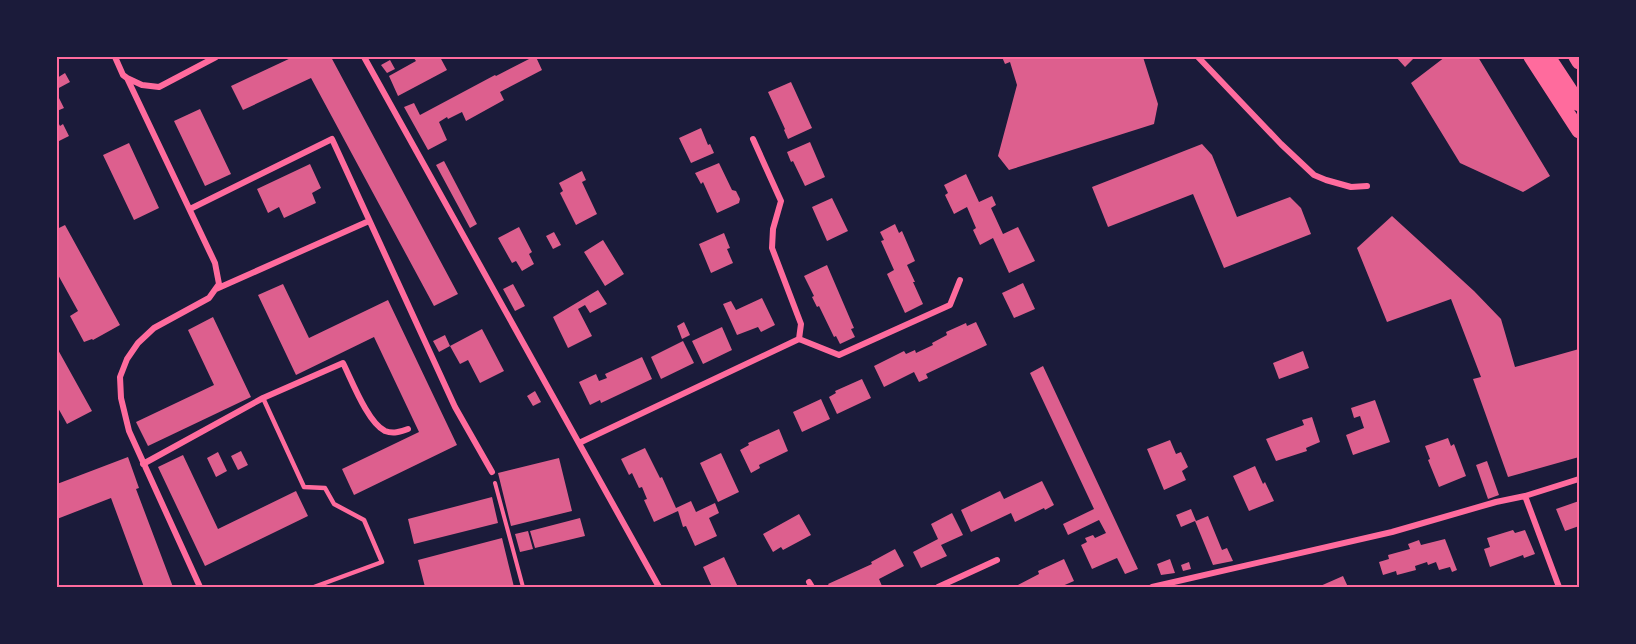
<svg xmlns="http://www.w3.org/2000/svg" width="1636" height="644" font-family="Montserrat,sans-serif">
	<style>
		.building { fill: #dd5f8e }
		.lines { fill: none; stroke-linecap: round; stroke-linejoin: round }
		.path { stroke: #ff6b9d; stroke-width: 4 }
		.service { stroke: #ff6b9d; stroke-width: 4.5 }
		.minor { stroke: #ff6b9d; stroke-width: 6 }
		.primary { stroke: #ff6b9d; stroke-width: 15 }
		.neatline { fill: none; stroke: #ff6b9d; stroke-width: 2 }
	</style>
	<rect width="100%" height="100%" fill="#1b1b3a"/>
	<!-- building -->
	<path class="building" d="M293,57h38l127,237 -24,12 -123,-228 -68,32 -12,-24z
		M413,57h27l7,13 -49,26 -9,-20 27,-15z
		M533,57h3l6,13 -42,22 4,8 -38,21 -4,-9 -14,7 -1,-2 -8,5 8,18 -19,10 -24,-43 10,-4 6,12 75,-40 1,1z
		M1002,57h141l15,47 -4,20 -145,46 -11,-14 19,-71 -7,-23 -5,2z
		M1396,57h19l-10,10z
		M1445,57h33l72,119 -27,16 -63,-29 -49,-80z
		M390,60l5,9 -8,4 -6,-8z
		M65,73l5,9 -13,7v-11z
		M791,82l21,46 -24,11 -4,-9 1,-1 -17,-37z
		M57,94l7,14 -7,3z
		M200,109l31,65 -26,12 -31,-65z
		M57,120l3,6 3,-2 6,12 -12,6z
		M701,128l7,17 2,-1 4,9 -23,10 -12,-25z
		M810,142l15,35 -20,9 -12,-25 -2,1 -4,-10z
		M129,143l30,65 -25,12 -31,-65z
		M1202,144l10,11 25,62 53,-20 11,11 10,26 -87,34 -31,-74 -85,33 -16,-40z
		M444,161l33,63 -7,4 -34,-63z
		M719,163l13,27 4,1 4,8 -1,4 -22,10 -14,-31 -2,2 -6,-11z
		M310,164l11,24 -9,5 4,10 -32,15 -5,-11 -11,6 -11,-24z
		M582,171l4,9 -4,2 15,32 -21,11 -16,-32 3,-2 -4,-8z
		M966,174l13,28 13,-6 4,9 -5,3 12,26 15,-7 17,34 -26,12 -16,-35 -13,7 -7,-15 3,-2 -9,-21 -13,7 -9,-19 3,-2 -4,-8z
		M832,198l16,33 -21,10 -15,-34z
		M1392,216l82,75 27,28 14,48 64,-18v108l-71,20 -35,-98 8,-2 -30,-78 -64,23 -30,-74z
		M895,224l4,9 3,-2 13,30 -8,4 8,17h-2l10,22 -18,9 -18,-39 7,-4 -13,-29 3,-1 -4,-8z
		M65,225l55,100 -27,15 -1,-1 -8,3 -14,-26 8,-5 -21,-38v-44z
		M519,227l13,25 -3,2 5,10 -12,7 -6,-10 -4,2 -14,-25z
		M554,232l7,13 -8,4 -7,-13z
		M724,233l6,15 -3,1 6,14 -22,10 -12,-29z
		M603,240l21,34 -19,12 -21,-34z
		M827,265l27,63 -3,1 4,8 -15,7 -4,-8 -2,1 -15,-31 -2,1 -5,-10 2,-1 -10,-20z
		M1023,283l12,26 -21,9 -12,-25z
		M283,284l26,54 79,-38 69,145 -103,50 -12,-26 77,-37 -45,-95 -78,38 -38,-80z
		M513,284l12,22 -10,5 -12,-22z
		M598,290l9,14 -17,9 -5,-8 -7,4 14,27 -24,12 -15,-31z
		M762,298l13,27 -14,7 -3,-5 -21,8 -14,-31 8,-3 5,9z
		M213,317l38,80 -103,49 -12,-24 78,-37 -26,-55z
		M684,322l6,13 -8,4 -5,-13z
		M976,322l11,23 -61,29 2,4 -9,4 -5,-10 -30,15 -10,-21 30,-15 2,3 9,-4 1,3 17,-8 -1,-2 15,-8 -1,-3 20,-9 1,3z
		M722,327l10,23 -29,14 -11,-23z
		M482,329l22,42 -24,12 -12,-23 -8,4 -10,-18z
		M445,335l5,11 -11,6 -6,-11z
		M683,341l11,22 -33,16 -10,-22z
		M57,348l35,63 -25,13 -10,-18z
		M1303,351l6,17 -30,11 -6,-16z
		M642,357l10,22 -51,24 -1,-3 -10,5 -11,-23 17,-8 3,7 8,-3 -2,-4z
		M1043,366l95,203 -13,5 -8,-16 -25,11 -11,-24 6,-3 -2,-4 8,-3 2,3 11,-5 -7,-13 -31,15 -5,-11 31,-15 -64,-136z
		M862,379l9,19 -34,16 -8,-17 7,-4 -1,-2z
		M535,391l6,11 -8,4 -6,-10z
		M821,399l9,20 -28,13 -9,-20z
		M1375,400l15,42 -37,13 -7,-20 18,-7 -4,-12 -6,2 -3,-10z
		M1312,417l8,25 -14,6 1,3 -31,10 -10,-22 38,-14 -2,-5z
		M779,429l9,22 -29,14 1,3 -9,5 -11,-23 9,-5 -1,-2z
		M1448,438l3,8 3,-2 12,32 -27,11 -11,-27 2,-1 -5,-13z
		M1170,440l6,14 5,-2 7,15 -6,4 4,9 -22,10 -17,-41z
		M645,448l15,30 2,-1 14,31 15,-7 5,11 19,-9 4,10 -10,5 8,18 -22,10 -9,-20 -3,1 -5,-16 -24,11 -10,-22 3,-1 -5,-12 -3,1 -7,-15 -3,2 -8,-16z
		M241,451l7,14 -10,5 -7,-14z
		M218,452l9,19 -11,6 -9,-19z
		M721,453l18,39 -21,10 -18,-39z
		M183,455l35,74 78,-38 12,25 -103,50 -47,-99z
		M128,457l11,31 -3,1 37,98h-29l-33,-89 -54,21v-35z
		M559,458l13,53 -61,15 -13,-53z
		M1487,461l12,34 -11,4 -12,-34z
		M1255,466l8,18 2,-2 9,19 -25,10 -16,-35z
		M1042,481l12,24 -9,5 -1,-2 -29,14 -4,-9 -40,19 -10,-22 39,-19 4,8z
		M492,497l6,26 -84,21 -6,-25z
		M1579,501v25l-14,5 -9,-22z
		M1191,509l5,12 12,-5 14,34 5,-2 6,13 -20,4 -18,-44 -14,6 -5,-12z
		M952,513l11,22 -22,10 6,11 -26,12 -8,-16 25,-13 -7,-15z
		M799,514l12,21 -28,15 -2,-3 -8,5 -10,-18z
		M580,518l5,18 -50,12 -5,-17z
		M1513,530l2,3 10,-3 10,24 -11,4 -1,-3 -33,12 -6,-18 6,-2 -3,-9z
		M528,531l5,18 -13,3 -5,-18z
		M502,538l12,49h-89l-7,-27z
		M1445,539l12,31 -5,2 -2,-5 -11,3 -3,-8 -8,3 -1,-3 -12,4 1,4 -19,5 -1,-4 -13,4 -4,-13 10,-3 -1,-4 22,-6 -2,-5 11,-4 2,5z
		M895,549l9,17 -25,13 3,7 -52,1 -2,-3 44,-20 -1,-2z
		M724,557l14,30h-26l-9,-20z
		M1064,559l10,22 -14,6h-46l25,-13 -1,-3z
		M1170,559l5,14 -14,2 -4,-11z
		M1189,562l2,7 -8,2 -2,-6z
		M1343,576l5,11h-30z"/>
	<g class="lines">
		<!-- path -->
		<path class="path" d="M495,483l28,104"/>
		<!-- service -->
		<path class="service" d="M263,398l41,89 21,1 9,16 30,16 18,42 -68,25"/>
		<!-- minor -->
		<path class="minor" d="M115,57l8,18 4,3 15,7 17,2 57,-30
			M364,57l295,530
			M1198,57l83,87 33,31 12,5 25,7 16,-1
			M127,78l88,185 4,21 -10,14 -55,30 -16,15 -11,16 -7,18 1,21 8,33 71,156
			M190,209l142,-70 123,268 37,65
			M216,289l153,-68
			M799,339l40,16 111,-50 10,-25
			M579,443l220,-104 2,-15 -29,-76 1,-19 8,-28 -28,-62
			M143,464l120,-66 80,-35c9,18 25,60 42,68 8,3 15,1 23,-2
			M1525,496l34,91
			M809,582l3,5
			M938,587l59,-27
			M1152,587l240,-55 104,-30 29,-6 54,-17"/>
		<!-- primary -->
		<path class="primary" d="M1531,57l48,74
			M1548,57l31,47
			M1576,57l3,5"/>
	</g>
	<!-- border -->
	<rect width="1636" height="644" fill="none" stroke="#1b1b3a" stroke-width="117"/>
	<rect x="58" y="58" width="1520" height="528" class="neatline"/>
</svg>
